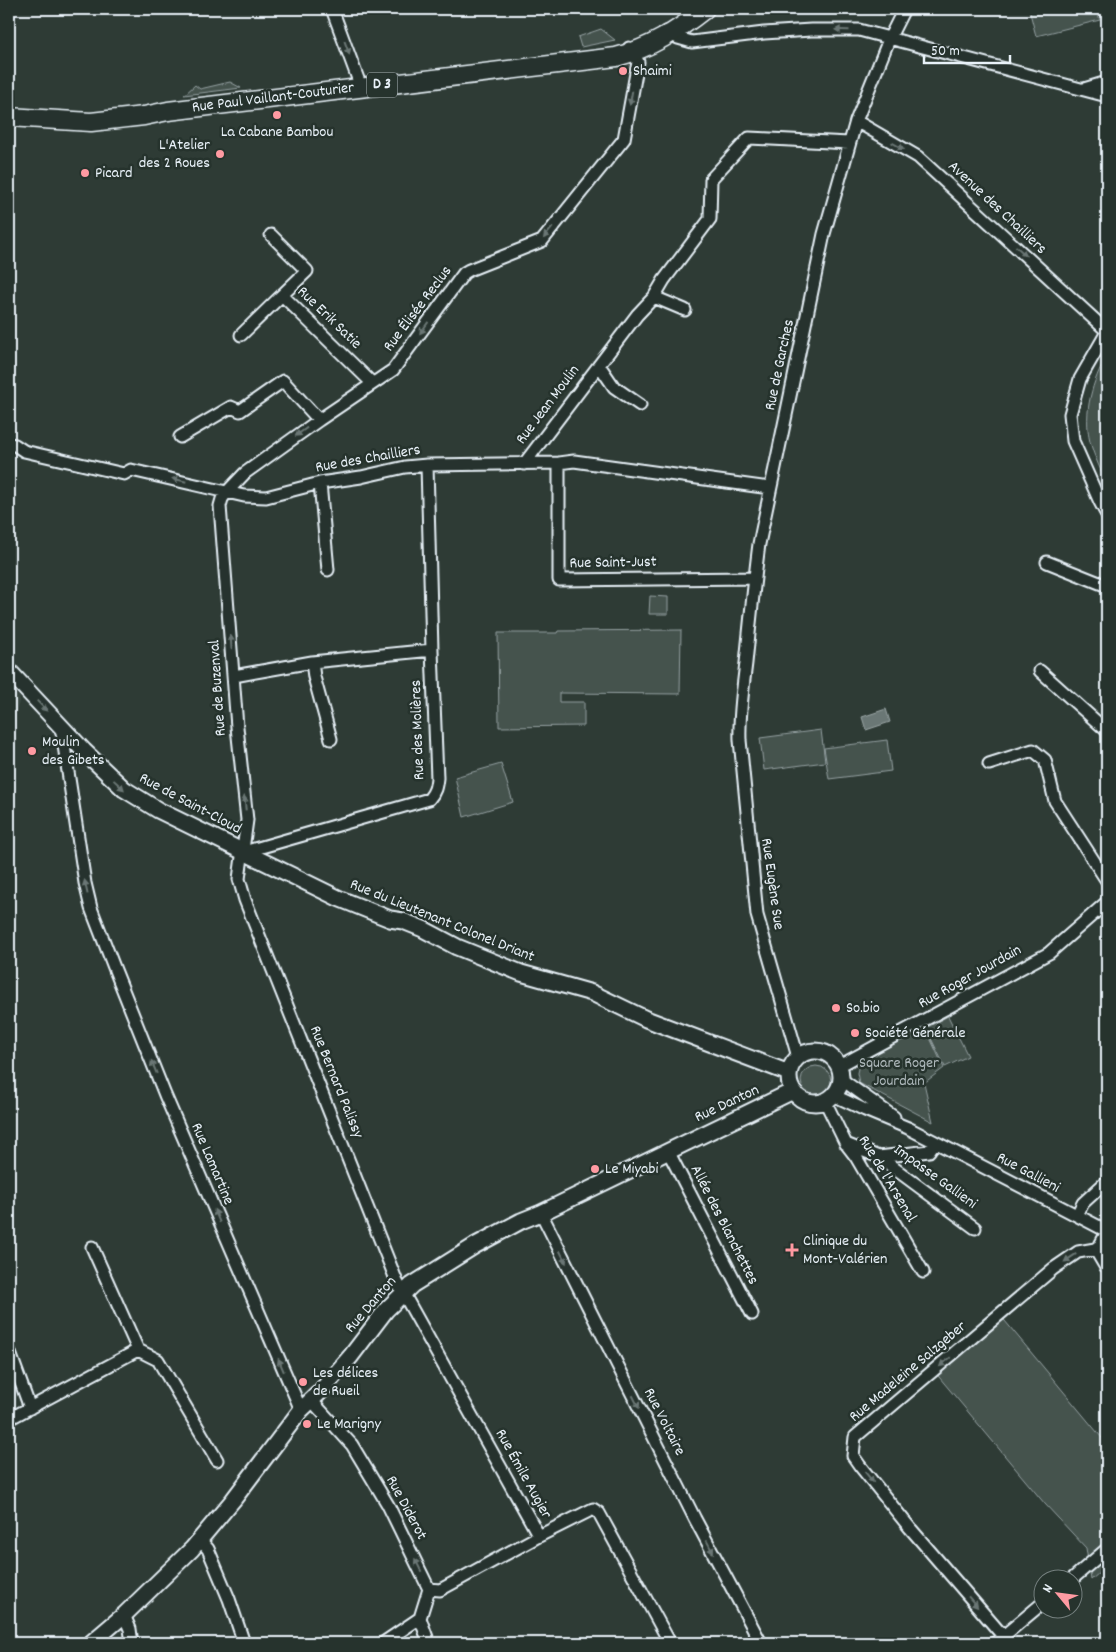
<svg xmlns="http://www.w3.org/2000/svg" width="1116" height="1652" font-family="Dekko,sans-serif">
	<style>
		.built { fill: #3b4843 }
		.green { fill: #45524e; stroke: #96a2a3 }
		.water { fill: #6b7775; stroke: #9da8a9 }
		.lines { fill: none; stroke-linecap: round; stroke-linejoin: round }
		.street-casing { stroke: #e8f1f8; stroke-width: 15 }
		.secondary-casing { stroke: #e8f1f8; stroke-width: 19 }
		.primary-casing { stroke: #e8f1f8; stroke-width: 21 }
		.street { stroke: #26332d; stroke-width: 11 }
		.secondary { stroke: #26332d; stroke-width: 15 }
		.primary { stroke: #26332d; stroke-width: 18 }
		.oneway { fill: #6a7674 }
		.poi-dot { fill: #ff9aa2; stroke: #26332d; stroke-width: 2 }
		.labels { text-anchor: middle; dominant-baseline: central; stroke-width: 5; stroke-linejoin: round; paint-order: stroke }
		.shield { fill: #26332d; stroke: #aeb8bb; stroke-width: 1 }
		.shield-label { font-size: 15px; font-weight: bold; fill: #e8f1f8 }
		.poi-label { font-size: 16px; fill: #e8f1f8; stroke: #26332d; text-anchor: start }
		.street-label { font-size: 16px; fill: #e8f1f8; stroke: #26332d }
		.park-label { font-size: 16px; fill: #afb9bc; stroke: #26332d }
	</style>
	<rect width="100%" height="100%" fill="#2e3b35"/>
	<filter id="ink" filterUnits="userSpaceOnUse"><feTurbulence type="fractalNoise" baseFrequency=".02" numOctaves="2"/><feDisplacementMap in="SourceGraphic" scale="10" xChannelSelector="R" yChannelSelector="G"/><feConvolveMatrix kernelMatrix="1 2 1 2 8 2 1 2 1" color-interpolation-filters="sRGB"/></filter>
	<g filter="url(#ink)">
		<!-- built -->
		<path class="built" d="M9,687l11,11 -11,42z
			M9,742l1,17 5,6 -3,42 -3,8z"/>
		<!-- green -->
		<path class="green" d="M1029,9h67l4,11 -64,16z
			M601,29l14,11 -34,7 -3,-10z
			M230,82l11,6 -57,7 11,-10 5,4z
			M1107,355v131c-5,-15 -13,-29 -17,-44 -7,-30 2,-60 17,-87z
			M650,596l18,1v17h-19z
			M681,630l-1,64 -121,-1v9h25v24l-85,1 -1,-94h59l1,-2z
			M821,730l4,32 -61,8 -4,-32z
			M887,740l4,31 -62,8 -5,-31z
			M501,764l12,38 -49,15 -9,-40z
			M948,1016l20,40 -23,11 -19,-39z
			M924,1025l20,43 -20,15 9,39 -74,-39 -2,-10 2,-9z
			M801 1081a15 15 0 1 1 30 0a15 15 0 1 1-30 0Z
			M1000,1315l107,129v122l-16,14 -5,-32 -41,-44 -111,-133z"/>
		<!-- water -->
		<path class="water" d="M886,709l4,13 -24,8 -4,-13z"/>
		<g class="lines">
			<defs>
				<path id="street" d="M332,9l29,78
					M665,32l13,6 14,4 72,-9 47,-3h48l248,66
					M629,48l4,3 5,11 -14,77 -82,102 -73,29 -5,3 -71,97 -74,50 -74,53 -19,20 -4,6 -2,7 17,221 10,93 -8,59 6,21 152,382 142,254 54,-27 6,4 71,130
					M1084,89l23,-7
					M856,121l62,36 189,174
					M271,235l36,36 -25,24
					M654,297l31,13
					M1107,332l-27,47 -10,35 3,27 27,61 7,13
					M241,335l41,-40 90,88
					M599,365l15,22 26,18
					M180,437l51,-30 9,4 43,-30 36,39
					M9,444l6,1 9,6 100,23 7,-4 113,26 22,1 54,-14 41,-6 44,-10 22,-2 132,-2 15,-2 196,27
					M559,463v117l195,-2
					M524,464l113,-149 17,-18 10,-17 46,-61 1,-40 38,-41 100,5
					M320,483l8,87
					M1047,562l60,24
					M312,662l2,15 17,62
					M1040,671l67,60
					M234,676l78,-14 120,-12
					M61,726l24,157 6,25 24,62 50,125 136,315
					M989,764l44,-14 12,10 10,41 52,80
					M244,852l185,-53c6,-7 7,-12 8,-21l-5,-128 -5,-185
					M798,1057l-41,-142 -17,-175c-1,-26 3,-52 6,-77 4,-40 8,-80 13,-119l65,-310 32,-113 34,-84 14,-28
					M839,1066l210,-113 58,-51
					M841,1079l53,38
					M833,1095l32,15 43,18 199,103
					M825,1101l21,43 10,13 67,115
					M846,1144l33,13 96,71
					M668,1151l84,163
					M879,1157l50,-6 6,-9
					M541,1213l154,306 66,124
					M1077,1215l6,-12 24,-22
					M92,1247l46,103
					M1095,1249l10,17h2
					M9,1350l21,58
					M312,1401l40,44 36,60 41,84 -9,29 9,25
					M9,1419l129,-69 20,10 59,100
					M200,1540l8,9 21,50 15,44
					M1071,1580l36,-31
					M429,1589l11,1 99,-54
					M124,1615l6,14 2,14
					M1003,1636l-93,-108 -50,-62 -7,-10 2,-19 198,-168 25,-17 17,-3 5,-4 7,-13
					M383,1643l37,-25
					M995,1643l49,-41"/>
				<path id="secondary" d="M9,671l75,80 40,38 34,21 180,88 52,21 13,2 20,8 34,18 64,26 71,20 54,26 143,54
					M789 1077a26 26 0 1 1 52 0a26 26 0 1 1-52 0Z
					M91,1643l33,-28 68,-66 41,-49 68,-90 19,-18 31,-36 35,-46 26,-25 64,-40 45,-24 20,-8 252,-122"/>
				<path id="primary" d="M9,117l82,5 53,-6 24,-5 448,-54c35,-9 61,-26 89,-48"/>
			</defs>
			<!-- street casing -->
			<use href="#street" class="street-casing"/>
			<!-- secondary casing -->
			<use href="#secondary" class="secondary-casing"/>
			<!-- primary casing -->
			<use href="#primary" class="primary-casing"/>
			<!-- street -->
			<use href="#street" class="street"/>
			<!-- secondary -->
			<use href="#secondary" class="secondary"/>
			<!-- primary -->
			<use href="#primary" class="primary"/>
		</g>
		<!-- one-way arrows -->
		<defs><path id="oneway-solid" d="M-6-.8H1V-3.2L6.5 0L1 3.2V.8H-6Z" transform="scale(1.25)"/></defs>
		<g class="oneway">
			<use href="#oneway-solid" transform="translate(842 30) rotate(-179)"/>
			<use href="#oneway-solid" transform="translate(347 48) rotate(70)"/>
			<use href="#oneway-solid" transform="translate(631 98) rotate(100)"/>
			<use href="#oneway-solid" transform="translate(898 146) rotate(30)"/>
			<use href="#oneway-solid" transform="translate(548 233) rotate(129)"/>
			<use href="#oneway-solid" transform="translate(1021 251) rotate(43)"/>
			<use href="#oneway-solid" transform="translate(424 328) rotate(126)"/>
			<use href="#oneway-solid" transform="translate(301 432) rotate(144)"/>
			<use href="#oneway-solid" transform="translate(179 480) rotate(-167)"/>
			<use href="#oneway-solid" transform="translate(231 642) rotate(-94)"/>
			<use href="#oneway-solid" transform="translate(42 706) rotate(46)"/>
			<use href="#oneway-solid" transform="translate(119 785) rotate(43)"/>
			<use href="#oneway-solid" transform="translate(245 803) rotate(-96)"/>
			<use href="#oneway-solid" transform="translate(86 887) rotate(-102)"/>
			<use href="#oneway-solid" transform="translate(154 1067) rotate(-112)"/>
			<use href="#oneway-solid" transform="translate(217 1216) rotate(-113)"/>
			<use href="#oneway-solid" transform="translate(563 1257) rotate(63)"/>
			<use href="#oneway-solid" transform="translate(1070 1258) rotate(146)"/>
			<use href="#oneway-solid" transform="translate(945 1362) rotate(140)"/>
			<use href="#oneway-solid" transform="translate(281 1365) rotate(-113)"/>
			<use href="#oneway-solid" transform="translate(636 1402) rotate(63)"/>
			<use href="#oneway-solid" transform="translate(869 1477) rotate(51)"/>
			<use href="#oneway-solid" transform="translate(710 1547) rotate(62)"/>
			<use href="#oneway-solid" transform="translate(418 1565) rotate(-117)"/>
			<use href="#oneway-solid" transform="translate(973 1602) rotate(49)"/>
		</g>
	</g>
	<!-- markers -->
	<g class="poi-dot">
		<circle cx="623" cy="71" r="5"/>
		<circle cx="277" cy="115" r="5"/>
		<circle cx="220" cy="154" r="5"/>
		<circle cx="85" cy="173" r="5"/>
		<circle cx="32" cy="751" r="5"/>
		<circle cx="836" cy="1008" r="5"/>
		<circle cx="855" cy="1033" r="5"/>
		<circle cx="595" cy="1169" r="5"/>
		<path d="M789.5 1242.5h5v5h5v5h-5v5h-5v-5h-5v-5h5z"/>
		<circle cx="303" cy="1382" r="5"/>
		<circle cx="307" cy="1424" r="5"/>
	</g>
	<g class="labels">
		<!-- shield labels -->
		<rect class="shield" x="367" y="72.5" width="30" height="25" rx="4"/>
		<g class="shield-label">
			<text x="382" y="85">D 3</text>
		</g>
		<!-- poi labels -->
		<g class="poi-label">
			<text x="633" y="71">Shaimi</text>
			<text x="277" y="132" text-anchor="middle">La Cabane Bambou</text>
			<text x="210" y="145" text-anchor="end">L'Atelier<tspan x="210" dy="18">des 2 Roues</tspan></text>
			<text x="95" y="173">Picard</text>
			<text x="42" y="742">Moulin<tspan x="42" dy="18">des Gibets</tspan></text>
			<text x="846" y="1008">So.bio</text>
			<text x="865" y="1033">Société Générale</text>
			<text x="605" y="1169">Le Miyabi</text>
			<text x="803" y="1241">Clinique du<tspan x="803" dy="18">Mont-Valérien</tspan></text>
			<text x="313" y="1373">Les délices<tspan x="313" dy="18">de Rueil</tspan></text>
			<text x="317" y="1424">Le Marigny</text>
		</g>
		<!-- street labels -->
		<g class="street-label">
			<text transform="translate(273 98) rotate(-7)">Rue Paul Vaillant-Couturier</text>
			<text transform="translate(997 208) rotate(43)">Avenue des Chailliers</text>
			<text transform="translate(418 309) rotate(-53)">Rue Élisée Reclus</text>
			<text transform="translate(329 318) rotate(44)">Rue Erik Satie</text>
			<text transform="translate(780 365) rotate(-78)">Rue de Garches</text>
			<text transform="translate(548 405) rotate(-53)">Rue Jean Moulin</text>
			<text transform="translate(368 459) rotate(-10)">Rue des Chailliers</text>
			<text transform="translate(613 563) rotate(-1)">Rue Saint-Just</text>
			<text transform="translate(218 688) rotate(-94)">Rue de Buzenval</text>
			<text transform="translate(418 730) rotate(-92)">Rue des Molières</text>
			<text transform="translate(190 804) rotate(28)">Rue de Saint-Cloud</text>
			<text transform="translate(772 884) rotate(82)">Rue Eugène Sue</text>
			<text transform="translate(442 921) rotate(22)">Rue du Lieutenant Colonel Driant</text>
			<text transform="translate(970 977) rotate(-29)">Rue Roger Jourdain</text>
			<text transform="translate(336 1082) rotate(68)">Rue Bernard Palissy</text>
			<text transform="translate(727 1104) rotate(-25)">Rue Danton</text>
			<text transform="translate(212 1164) rotate(67)">Rue Lamartine</text>
			<text transform="translate(1028 1173) rotate(28)">Rue Gallieni</text>
			<text transform="translate(935 1177) rotate(36)">Impasse Gallieni</text>
			<text transform="translate(887 1179) rotate(59)">Rue de l'Arsenal</text>
			<text transform="translate(724 1225) rotate(63)">Allée des Blanchettes</text>
			<text transform="translate(371 1305) rotate(-49)">Rue Danton</text>
			<text transform="translate(908 1372) rotate(-40)">Rue Madeleine Salzgeber</text>
			<text transform="translate(664 1422) rotate(63)">Rue Voltaire</text>
			<text transform="translate(523 1474) rotate(61)">Rue Émile Augier</text>
			<text transform="translate(406 1508) rotate(62)">Rue Diderot</text>
		</g>
		<!-- park labels -->
		<g class="park-label">
			<text x="899" y="1063">Square Roger<tspan x="899" dy="18">Jourdain</tspan></text>
		</g>
	</g>
	<!-- margin -->
	<rect width="1116" height="1652" fill="none" stroke="#26332d" stroke-width="30"/>
	<rect x="15" y="15" width="1086" height="1622" fill="none" stroke="#e8f1f8" stroke-width="2" filter="url(#ink)"/>
	<!-- north arrow -->
	<g transform="translate(1058 1594) rotate(299)"><circle r="24" fill="#26332d" stroke="#747f7e"/>
	<path d="M0-4L9 19L0 12L-9 19Z" fill="#ff9aa2"/>
	<text y="-8" font-size="14" font-weight="bold" text-anchor="middle" fill="#e8f1f8">N</text>
	</g>
	<!-- scale -->
	<path d="M924 55v8h86v-8" fill="none" stroke="#e8f1f8" stroke-width="2.5"/>
	<text x="931" y="55" font-size="15" fill="#e8f1f8" stroke="#26332d" stroke-width="4" paint-order="stroke">50 m</text>
</svg>
